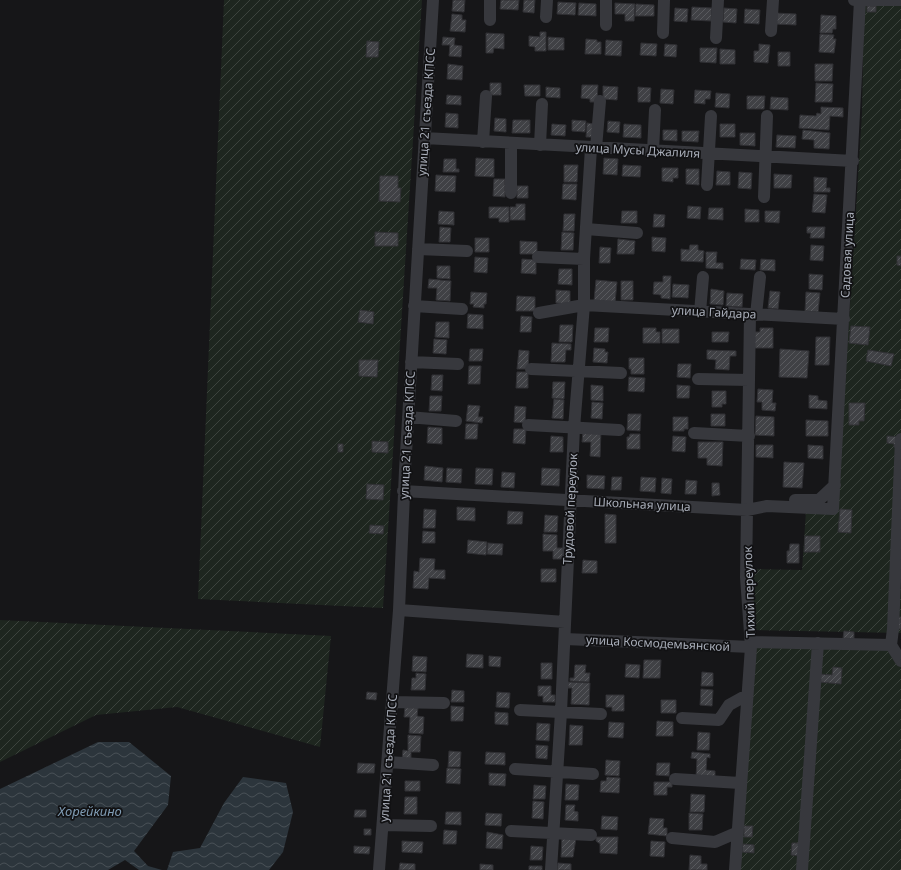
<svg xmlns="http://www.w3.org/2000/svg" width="901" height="870" font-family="'Noto Sans',sans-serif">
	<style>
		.garden { fill: url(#garden-furrows) }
		.water { fill: url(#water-waves) }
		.building { fill: url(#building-hatch); stroke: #303034 }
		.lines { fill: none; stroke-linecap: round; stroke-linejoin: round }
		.minor { stroke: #37383d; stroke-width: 12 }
		.labels { text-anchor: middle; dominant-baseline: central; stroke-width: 3.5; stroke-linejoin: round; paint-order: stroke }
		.street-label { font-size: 12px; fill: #a8adb8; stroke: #111113 }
		.water-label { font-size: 13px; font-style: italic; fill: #7f9bb3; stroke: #111113 }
	</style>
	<defs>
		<pattern id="garden-furrows" width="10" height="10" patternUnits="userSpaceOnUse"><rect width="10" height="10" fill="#1e261f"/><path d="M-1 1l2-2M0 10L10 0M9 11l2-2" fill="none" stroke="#3c433d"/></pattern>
		<pattern id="water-waves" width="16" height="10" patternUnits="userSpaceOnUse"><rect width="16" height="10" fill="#2c353c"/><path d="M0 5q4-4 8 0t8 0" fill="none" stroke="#485056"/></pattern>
		<pattern id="building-hatch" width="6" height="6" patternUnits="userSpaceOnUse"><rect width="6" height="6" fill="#404145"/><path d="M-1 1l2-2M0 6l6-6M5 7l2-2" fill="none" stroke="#595a5e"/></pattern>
	</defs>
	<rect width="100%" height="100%" fill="#161618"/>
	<!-- garden -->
	<path class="garden" d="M224,0h198l-39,608 -185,-9z
		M864,0h37v633l-149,-3 -1,-61 51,1 4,-59 31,1 25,-398z
		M0,620l331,16 -11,111 -143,-40 -81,8 -96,47z
		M894,645l7,17v208h-166l16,-223z"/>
	<!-- water -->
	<path class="water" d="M98,742h31l42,34 -3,29 -34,46 14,15 14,4h-23l-14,-10 -17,10h-108v-81z
		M243,777l43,6 7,29 -10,40 -14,18h-102l6,-18 27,-4 24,-45z"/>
	<!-- building -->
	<path class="building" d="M453,0h12l-1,12 -12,-1z
		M501,0h18l-1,10 -18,-1z
		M524,0h11l-1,13 -11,-1z
		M558,2l18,1 -1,12 -18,-1z
		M579,3l17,1v12l-18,-1z
		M615,3l20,1 -1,17h-9v-7h-10z
		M636,4l18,1v11h-19z
		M867,6h9v6h-9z
		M692,7l20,1 -1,13 -20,-1z
		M675,8l13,1 -1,13 -13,-1z
		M724,8l13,1 -1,14 -13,-1z
		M745,9l15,1 -1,14 -15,-1z
		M775,13l21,1v11l-21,-1z
		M452,14l10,1v5h4l-1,12 -15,-1z
		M821,15l15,1v13h-3l-1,4h-12z
		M540,32h6v19h-11v-4l-6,-1v-10l11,1z
		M486,33l18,1v15l-10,-1 -1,5h-7z
		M820,34l14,1 -1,4h3l-2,14 -15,-1z
		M443,37l12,1 -1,7 8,1 -1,11 -12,-1 1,-11h-8z
		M548,37l16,1v12h-16z
		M586,39l11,1v2h4v12h-16z
		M606,40l16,1 -1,15 -16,-1z
		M367,41l12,1 -1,15h-12z
		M641,43l16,1 -1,12 -16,-1z
		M665,44l12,1 -1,12 -12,-1z
		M759,44l11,1 -2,18 -14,-1v-11h5z
		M700,48h17l-1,15 -16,-1z
		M720,49l15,1v14h-15z
		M778,52h12v14h-12z
		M448,64l15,2 -1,14 -15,-1z
		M815,64h18l-1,17h-17z
		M490,83h11v12h-11z
		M816,83l17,1 -1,18h-17z
		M524,85h16v11h-15z
		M582,85h16l-1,17h-7v-3l-9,-1z
		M603,86l15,1 -1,13 -14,-1z
		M546,87l14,1v10l-14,-1z
		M638,87l13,1 -1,14h-12z
		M661,89l13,1 -1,14 -13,-1z
		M695,90l16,1 -1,8h-5v5l-11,-1z
		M716,93l14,1 -1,14 -14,-1z
		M447,95l14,1v9l-15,-1z
		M747,96h18l-1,13h-17z
		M771,97l17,1v12l-18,-1z
		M821,107l22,1v9l-13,-1 -1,14 -30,-2 1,-13 16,1 1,-3 4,1z
		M446,113l12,1v14l-13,-1z
		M495,118l11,1v13l-12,-1z
		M513,120h17v13h-18z
		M572,120l14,1 -1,11 -13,-1z
		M608,121l12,1 -1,11 -12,-1z
		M587,123l7,1 -1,13h-7z
		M552,124l14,1 -1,11 -14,-1z
		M624,124l17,1v13l-18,-1z
		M720,124h15v13h-15z
		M663,130h14v11l-14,-1z
		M803,130l27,3 -1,16 -15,-1v-8l-12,-1z
		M682,131h17l-1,11 -16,-1z
		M740,133h15v13l-15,-1z
		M777,135l19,1 -1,12 -19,-1z
		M476,158l18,1v18l-19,-1z
		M604,158l14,1 -1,16 -14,-1z
		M444,159h12v10h3v3h-16z
		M564,165h14l-1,17h-13z
		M623,165l18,1 -1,11 -18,-1z
		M662,168h16v10h-5v4l-11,-1z
		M686,169h13v16l-13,-1z
		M717,171l13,1v13h-14z
		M739,172l13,1 -1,16 -13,-1z
		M774,174l18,1 -1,13h-17z
		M436,175l20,1 -1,16 -20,-1z
		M380,176h18v12h3l-1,14 -21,-1z
		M814,177l13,1 -1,10h4v4h-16z
		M494,179h11v18l-12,-1z
		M563,184h14l-1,16 -14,-1z
		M517,186h11v12h-11z
		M814,194l13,1 -2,18 -13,-1z
		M516,204h9v16h-15v-13h6z
		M688,206l13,1 -1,12 -13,-1z
		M489,207h20v15h-10v-4h-10z
		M709,208h14v12l-15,-1z
		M745,209l14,1v12h-14z
		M439,211l15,1v13l-16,-1z
		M622,211h15v12h-16z
		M765,211h15l-1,12 -14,-1z
		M564,214h11l-1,17h-11z
		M654,214l11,1 -1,12h-11z
		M440,227l11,1 -1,14h-11z
		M807,227h18l-1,11h-14l1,-5h-4z
		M375,232l23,1v13h-23z
		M562,232l12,1 -1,17h-12z
		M652,237l14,1 -1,14 -13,-1z
		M475,238h14v14h-14z
		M618,239l17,2 -1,13h-17z
		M520,241l17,1v12h-17z
		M690,245h8v5l6,1 -1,11 -22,-1v-12l8,1z
		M811,245l13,1 -1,15 -13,-1z
		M600,247l11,1 -1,15h-11z
		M706,252h11l-1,11h7v6l-17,-1z
		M897,256h4v10l-4,-1z
		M475,257l13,1 -1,15 -13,-1z
		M522,259l14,1v14l-15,-1z
		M741,259l15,1 -1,10 -15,-1z
		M761,259l14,1v11l-15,-1z
		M437,266h13v13l-13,-1z
		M559,269h13v16l-14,-1z
		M809,274l14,1 -1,15 -13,-1z
		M663,276h8l-1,23 -9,-1v-3l-8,-1 1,-12h9z
		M429,279l22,2 -1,20 -14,-1 1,-12h-9z
		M596,280l21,2 -2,21 -21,-2z
		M621,281h12v19h-12z
		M673,284l16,1 -1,13 -16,-1z
		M711,289l13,2 -1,14 -13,-1z
		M556,290l14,1v13l-14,-1z
		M770,291l10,1 -2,17 -10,-1z
		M471,292l16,1 -1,11h-2v4l-11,-1 1,-3h-4z
		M806,292l14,1 -2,19 -13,-1z
		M727,293l16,1 -1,13 -16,-1z
		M517,296l18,1v14h-19z
		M360,310l14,2 -1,12 -15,-2z
		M468,314l15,1v14l-16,-1z
		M521,316l11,1 -1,15h-11z
		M436,322h13v16l-14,-1z
		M560,325h13l-1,17h-13z
		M851,326l19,1 -2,18 -19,-2z
		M595,328h14l-1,14h-14z
		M643,328h13v4h4v11h-17z
		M760,328h13v20h-19v-16h6z
		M662,329h17v14h-17z
		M712,332h17l-1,10h-16z
		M816,337h14l-1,28h-14z
		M434,339l13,1 -1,14 -13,-1z
		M552,343l19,1v6h-5l-1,12h-14z
		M594,348l11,1v3h3l-1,11 -14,-1z
		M470,349h13l-1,12h-13z
		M780,349l29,2 -2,27 -28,-1z
		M519,350l10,1 -1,18h-11z
		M707,350l29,1v5h-6l-1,14 -14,-1 1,-9 -9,-1z
		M868,350l26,4 -3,12 -25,-5z
		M629,358h15v16h-13v-5h-2z
		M359,360h19l-1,17 -18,-1z
		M678,364h13l-1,14 -13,-1z
		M469,366h12l-1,18h-12z
		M517,372h11v16h-12z
		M432,375h11l-1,16 -11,-1z
		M629,377l16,1 -1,14 -16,-1z
		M553,382h12l-1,17 -12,-1z
		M591,385l12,1v15l-12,-1z
		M677,385l13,1 -1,12h-12z
		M758,389l15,1 -1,13h4l-1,8 -13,-1v-8h-5z
		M712,391h14v13h-4v3h-10z
		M809,395l9,1v4l9,1v8l-18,-1z
		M430,396h12l-1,15h-12z
		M554,399l10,1 -1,19 -11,-1z
		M592,402l11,1 -1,16 -11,-1z
		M849,403h16l-1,18h-5v4h-10z
		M468,405l12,1 -2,11h5l-1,6 -16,-2z
		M515,406l11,1 -1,16 -11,-1z
		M628,414h13l-1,17 -13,-1z
		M711,414h14v12h-14z
		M756,416l18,1v19l-19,-1z
		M673,417h15v12h-4v2h-11z
		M806,420l22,1v15h-22z
		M466,424h12l-1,15h-12z
		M428,427l14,1v16l-15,-1z
		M514,429h12l-1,15 -12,-1z
		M583,431h18l-1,26 -10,-1 1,-14h-9z
		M630,434h10v15h-13v-12h2z
		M551,436l12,1v15h-13z
		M673,436l13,1 -1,15 -13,-1z
		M887,436l13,1v11l-6,-1v-3l-7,-1z
		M372,441l16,1v11l-16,-1z
		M698,442h25l-1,24 -15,-1v-7h-9z
		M338,444h5v8h-5z
		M756,445h17v13l-17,-1z
		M808,445l15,1v13l-15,-1z
		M784,462l20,1 -2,25 -19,-1z
		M425,466l18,2 -1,14 -18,-2z
		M447,468l15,1 -1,14 -15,-1z
		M476,468l17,1 -1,16 -17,-1z
		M542,468l18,1 -1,17 -18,-1z
		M502,472l13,1 -1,15 -13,-1z
		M587,475l18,1 -1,13 -17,-1z
		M612,477h10l-1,13h-10z
		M641,477l15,1 -1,14 -15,-1z
		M662,478l10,1 -1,15 -10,-1z
		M686,480l11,1 -1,13h-11z
		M712,483h7l1,12 -8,1z
		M367,484l17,1 -1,15 -17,-1z
		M457,507l18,1v13l-18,-1z
		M424,509l12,1 -1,18h-12z
		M840,509l12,1 -1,23 -13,-1z
		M508,511l15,1 -1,12h-15z
		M605,514l11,1v28h-11z
		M545,515l13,1 -1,16h-13z
		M370,525l14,1 -1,8 -14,-1z
		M423,531l12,1v11h-13z
		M543,534l14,1v13h8l-1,11h-11v-8h-10z
		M805,536h15v16h-16z
		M468,540l19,2 -1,13 -19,-2z
		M488,543l15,1 -1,11 -15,-1z
		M790,544h9v19h-12v-12h2z
		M420,558l15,1 -1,11h11v9l-16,-1 -1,11 -15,-1 1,-17 5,1z
		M583,560l14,1v12h-15z
		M541,569h15v13h-15z
		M897,617h4v12h-4z
		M844,631l10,1v7l-11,-1z
		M467,654l16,1v13l-17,-1z
		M413,656l14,1 -1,15 -14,-1z
		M489,656l12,1 -1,10 -11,-1z
		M644,660h17l-1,18h-17z
		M541,663h11v16h-11z
		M626,664l14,1 -1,13 -14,-1z
		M575,665h11l-1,8h5l-1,9 -19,-1v-3h4z
		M833,667l9,1 -1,16 -22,-2v-8l13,1z
		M702,672l11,1v13h-12z
		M416,673l10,1 -1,16h-14l1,-12h4z
		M568,682l22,1 -1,22 -18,-1 1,-16h-4z
		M538,686h13v9h4v7h-12v-6h-5z
		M701,689l12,1 -1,16 -12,-1z
		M452,690l12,1v11h-13z
		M367,692l10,1 -1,7 -10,-1z
		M497,692l13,1 -1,15 -13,-1z
		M606,695h18v16h-12v-4h-6z
		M661,700h15v13h-15z
		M451,706l13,1 -1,14h-12z
		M405,707l13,1 -1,8 7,1 -1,17 -14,-1 1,-16h-6z
		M495,712l13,1v12l-13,-1z
		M657,721l16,1v14h-17z
		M609,722l15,1 -1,15 -15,-1z
		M537,723l13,1 -1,17 -13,-1z
		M570,725l13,1 -1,19h-13z
		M698,732l12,1 -1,17h-12z
		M408,735l13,1 -1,16h-9v9l-9,-1 1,-10 5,1z
		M536,745l12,1 -1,13 -11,-1z
		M449,751l12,1 -1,15h-12z
		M486,752l19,1v12l-20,-1z
		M692,752l18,2v4l-3,-1 -1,13 9,1v8l-19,-2 1,-18 -6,-1z
		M606,760l14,1 -1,15 -14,-1z
		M358,763l17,1 -1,9h-17z
		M657,763h13l-1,13 -13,-1z
		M447,768l14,1 -1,15 -14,-1z
		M489,773l17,1 -1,12 -16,-1z
		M607,777l13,1 -1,15 -19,-1 1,-11h5z
		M405,781h15v10h-15z
		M654,782h18v5h-5v8h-13z
		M566,784l13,1 -1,15h-13z
		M534,785l12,1 -1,13h-12z
		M691,794l14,1 -1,17h-14z
		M405,797h12v17h-13z
		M533,801l11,1 -1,17 -11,-1z
		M566,805h9l-1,6 4,1v9l-13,-1z
		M355,810h11v7h-12z
		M446,812h15v13l-16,-1z
		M486,813l16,1 -1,12 -16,-1z
		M689,813l14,1 -1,16h-13z
		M602,816l16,1 -1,13 -16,-1z
		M650,818l14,1 -1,9h4v8l-19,-2z
		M744,826h9l-1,11h-8z
		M364,829h7v6h-7z
		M444,830l13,1 -1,13h-13z
		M487,832l16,3 -1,14 -16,-1z
		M562,837l14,1 -3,19h-12z
		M596,837h22l-1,17 -17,-1v-9l-4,-3z
		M402,841l21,1 -1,11 -20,-1z
		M651,841l14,1 -1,15 -14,-1z
		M792,843h9l-1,13 -9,-1z
		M743,844l11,1v8l-12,-1z
		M354,846l16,1 -1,7 -15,-1z
		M531,846l12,1 -1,13h-12z
		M690,855l11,1v8h6v6h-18z
		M400,863l15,1v6h-16z
		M558,863l13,1v6h-14z
		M480,864l13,1v5h-13z
		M529,866h13v4h-13z"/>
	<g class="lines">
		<!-- minor -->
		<path class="minor" d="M490,0v20
			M606,0v25
			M854,0h47
			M546,17l1,-17
			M771,31l2,-31
			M663,33l1,-33
			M716,38l2,-38
			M424,138l429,23
			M483,142l3,-46
			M540,145l2,-41
			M596,148l4,-47
			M653,151l2,-41
			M707,185l4,-69
			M511,193v-50
			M764,197l3,-81
			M586,229l51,4
			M418,249l49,2
			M538,257l46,2
			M414,306l48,3
			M700,312l3,-35
			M539,313l45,-8 260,14
			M756,315l4,-38
			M411,362l47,2
			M531,369l90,4
			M698,379l51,1
			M408,417l48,4
			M528,425l91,5
			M694,433l55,3
			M403,491l344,19 20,-4 66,3 27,-509
			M795,500h24l16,-15
			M399,610l166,12
			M565,639l186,8
			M751,642l140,3 2,-16 8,-190
			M891,645l10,16
			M392,702l52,1
			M520,710l81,4
			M682,718l37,2 10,-15 18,-10
			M388,762l45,3
			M515,769l78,5
			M675,779l65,4
			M383,825l48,1
			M511,831l80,4
			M672,838l43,4 21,-9
			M379,870l20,-260 6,-140 28,-470
			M551,870l10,-158 13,-284 10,-123v-46l7,-111
			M735,870l16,-223 -5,-70 4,-263
			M802,870l16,-227"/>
	</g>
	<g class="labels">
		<!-- street labels -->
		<g class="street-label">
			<text transform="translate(426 112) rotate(-86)">улица 21 съезда КПСС</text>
			<text transform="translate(638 150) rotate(3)">улица Мусы Джалиля</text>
			<text transform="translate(847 255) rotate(-87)">Садовая улица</text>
			<text transform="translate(714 312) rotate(3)">улица Гайдара</text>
			<text transform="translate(407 435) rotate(-87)">улица 21 съезда КПСС</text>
			<text transform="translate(642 504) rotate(3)">Школьная улица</text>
			<text transform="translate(570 509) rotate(-87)">Трудовой переулок</text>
			<text transform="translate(749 592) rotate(-92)">Тихий переулок</text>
			<text transform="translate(658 643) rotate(3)">улица Космодемьянской</text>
			<text transform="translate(388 758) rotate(-86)">улица 21 съезда КПСС</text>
		</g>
		<!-- water labels -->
		<g class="water-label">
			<text x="90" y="811">Хорейкино</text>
		</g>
	</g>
</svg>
